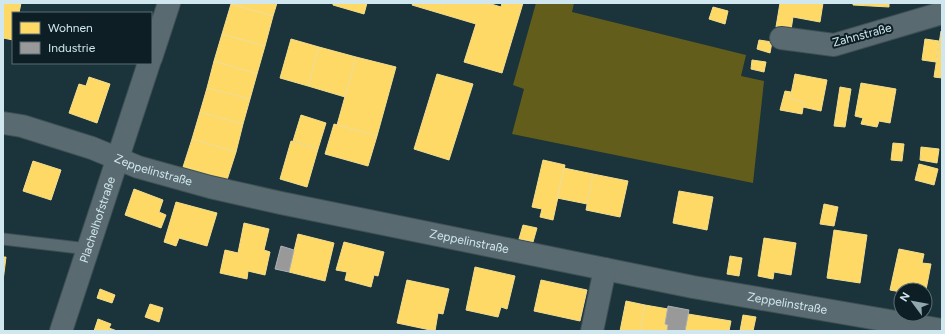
<svg xmlns="http://www.w3.org/2000/svg" width="945" height="334" font-family="Figtree,sans-serif">
	<style>
		.forest { fill: #635d1c }
		.homes { fill: #ffd966; stroke: #f1dd8f }
		.industry { fill: #999; stroke: #aab0b3 }
		.lines { fill: none; stroke-linecap: round; stroke-linejoin: round }
		.service-casing { stroke: #3e5055; stroke-width: 13 }
		.minor-casing { stroke: #3e5055; stroke-width: 24 }
		.service { stroke: #596a70; stroke-width: 11 }
		.minor { stroke: #596a70; stroke-width: 22 }
		.labels { text-anchor: middle; dominant-baseline: central; stroke-width: 4; stroke-linejoin: round; paint-order: stroke }
		.street-label { font-size: 12px; fill: #d1e7ef; stroke: #0d1f25 }
	</style>
	<rect width="100%" height="100%" fill="#1b333a"/>
	<!-- forest -->
	<path class="forest" d="M536,3h38l-2,9 174,43 -5,21 23,5 -11,102 -241,-49 12,-45 -11,-4z"/>
	<!-- homes -->
	<path class="homes" d="M3,3h18l-2,10h-6v27l-10,-2z
		M231,3h46l-4,13 -42,-12z
		M333,3h34l-3,11 -31,-9z
		M413,3h75l13,4 1,-4h21l-21,70 -38,-11 12,-38 -64,-19z
		M780,3h43l-3,19 -27,-5 -2,13 -15,-3z
		M853,3h36v4l-36,-2z
		M231,4l42,12 -8,30 -43,-12z
		M713,7l15,4 -3,13 -16,-5z
		M941,31h1v47l-8,-1z
		M222,34l43,12 -8,28 -43,-13z
		M291,39l28,8 -11,39 -28,-8z
		M925,39l14,2 -3,21 -14,-2z
		M759,40l13,2 -2,11 -13,-4z
		M319,47l37,10 -11,40 -37,-11z
		M356,57l40,10 -19,69 -40,-11z
		M752,60l14,2 -2,10 -13,-3z
		M214,61l43,13 -7,25 -43,-11z
		M437,74l36,10 -24,76 -35,-11z
		M795,74l32,6 -6,31 -18,-4 1,-5 -14,-3z
		M89,77l21,7 -13,39 -28,-10 10,-29 7,2z
		M861,83l35,6 -6,34 -11,-2 -2,6 -16,-3 2,-6 -8,-2z
		M840,87l11,2 -6,38 -11,-1z
		M207,88l43,11 -7,25 -43,-12z
		M785,91l6,1 -1,7 14,3 -2,12 -22,-4z
		M200,112l43,12 -7,28 -44,-13z
		M301,115l25,8 -8,26 -25,-8z
		M334,124l43,12 -9,30 -43,-12z
		M192,139l44,13 -9,28 -44,-13z
		M291,141l27,8 -11,38 -27,-8z
		M893,143l11,1 -2,17 -11,-1z
		M921,147l18,2 -2,14 -17,-3z
		M543,160l22,5 -12,55 -13,-3 2,-8 -10,-2z
		M33,161l28,9 -10,30 -28,-9z
		M919,164l19,5 -4,16 -19,-5z
		M564,168l29,6 -6,30 -30,-6z
		M593,174l35,7 -8,36 -34,-7z
		M134,189l29,11 -4,12 7,3 -5,13 -36,-13z
		M679,191l34,6 -6,33 -34,-7z
		M176,202l41,11 -10,33 -28,-8 -3,8 -12,-4z
		M824,204l14,3 -4,19 -14,-2z
		M244,223l25,6 -5,21 6,2 -5,23 -17,-4 -1,8 -27,-6 5,-23 13,3z
		M523,225l14,3 -4,14 -14,-3z
		M834,230l33,5 -7,48 -33,-5z
		M298,234l36,9 -9,38 -36,-9z
		M764,238l32,5 -5,32 -17,-3 -1,7 -15,-3z
		M344,242l40,10 -6,24 -4,-1 -3,12 -26,-7 2,-8 -11,-2z
		M899,249l25,5 -2,9 9,1 -6,31v-5h-24v2l-11,-2z
		M730,256l12,2 -3,18 -12,-2z
		M3,257h3l-3,24z
		M475,267l40,9 -8,33 -6,-2 -3,10 -32,-7z
		M407,280l42,9 -6,25 -5,-1 -3,18 -38,-8z
		M541,280l46,10 -7,31 -46,-10z
		M100,289l15,6 -3,8 -15,-5z
		M626,301l19,4 -5,24 3,1v1h-23z
		M150,304l13,4 -4,14 -14,-5z
		M645,305l23,4 -3,15 3,1 -1,6h-24v-1l-3,-1z
		M688,314l43,7 -2,10h-44z
		M743,315l13,2 -3,14h-13z
		M98,319l13,5 -2,4 8,3h-23z"/>
	<!-- industry -->
	<path class="industry" d="M281,246l13,4 -5,22 -14,-3z
		M668,306l21,4 -4,21h-18l1,-6 -3,-1z"/>
	<g class="lines">
		<defs>
			<path id="service" d="M3,239l85,10"/>
			<g id="minor">
				<path d="M781,38l53,7 108,-32"/>
				<path d="M151,58l18,-55"/>
				<path id="s1" d="M3,123l19,3 70,22 46,19 72,20 71,16 412,84 249,43"/>
				<path id="s2" d="M61,331l88,-268"/>
				<path d="M592,331l13,-62"/>
			</g>
		</defs>
		<!-- service casing -->
		<use href="#service" class="service-casing"/>
		<!-- minor casing -->
		<use href="#minor" class="minor-casing"/>
		<!-- service -->
		<use href="#service" class="service"/>
		<!-- minor -->
		<use href="#minor" class="minor"/>
	</g>
	<g class="labels">
		<!-- street labels -->
		<g class="street-label">
			<text transform="translate(862 35) rotate(-15)">Zahnstraße</text>
			<text stroke="none"><textPath href="#s1" startOffset="158">Zeppelinstraße</textPath></text>
			<text stroke="none"><textPath href="#s2" startOffset="117">Plachelhofstraße</textPath></text>
			<text stroke="none"><textPath href="#s1" startOffset="482">Zeppelinstraße</textPath></text>
			<text stroke="none"><textPath href="#s1" startOffset="806">Zeppelinstraße</textPath></text>
		</g>
	</g>
	<!-- border -->
	<rect width="945" height="334" fill="none" stroke="#d1e7ef" stroke-width="8"/>
	<!-- legend -->
	<rect x="12" y="12" width="140" height="52" fill="#0d1f25" stroke="#5b6f76"/>
	<rect x="20" y="22" width="20" height="12" fill="#ffd966" stroke="#5b6f76"/>
	<text x="48" y="32" font-size="12" fill="#d1e7ef">Wohnen</text>
	<rect x="20" y="42" width="20" height="12" fill="#999999" stroke="#5b6f76"/>
	<text x="48" y="52" font-size="12" fill="#d1e7ef">Industrie</text>
	<!-- north arrow -->
	<g transform="translate(913 302) rotate(302)"><circle r="19" fill="#0d1f25" stroke="#5b6f76"/>
	<path d="M0-3L7 15L0 10L-7 15Z" fill="#91a8b0"/>
	<text y="-6" font-size="11" font-weight="bold" text-anchor="middle" fill="#d1e7ef">N</text>
	</g>
</svg>
